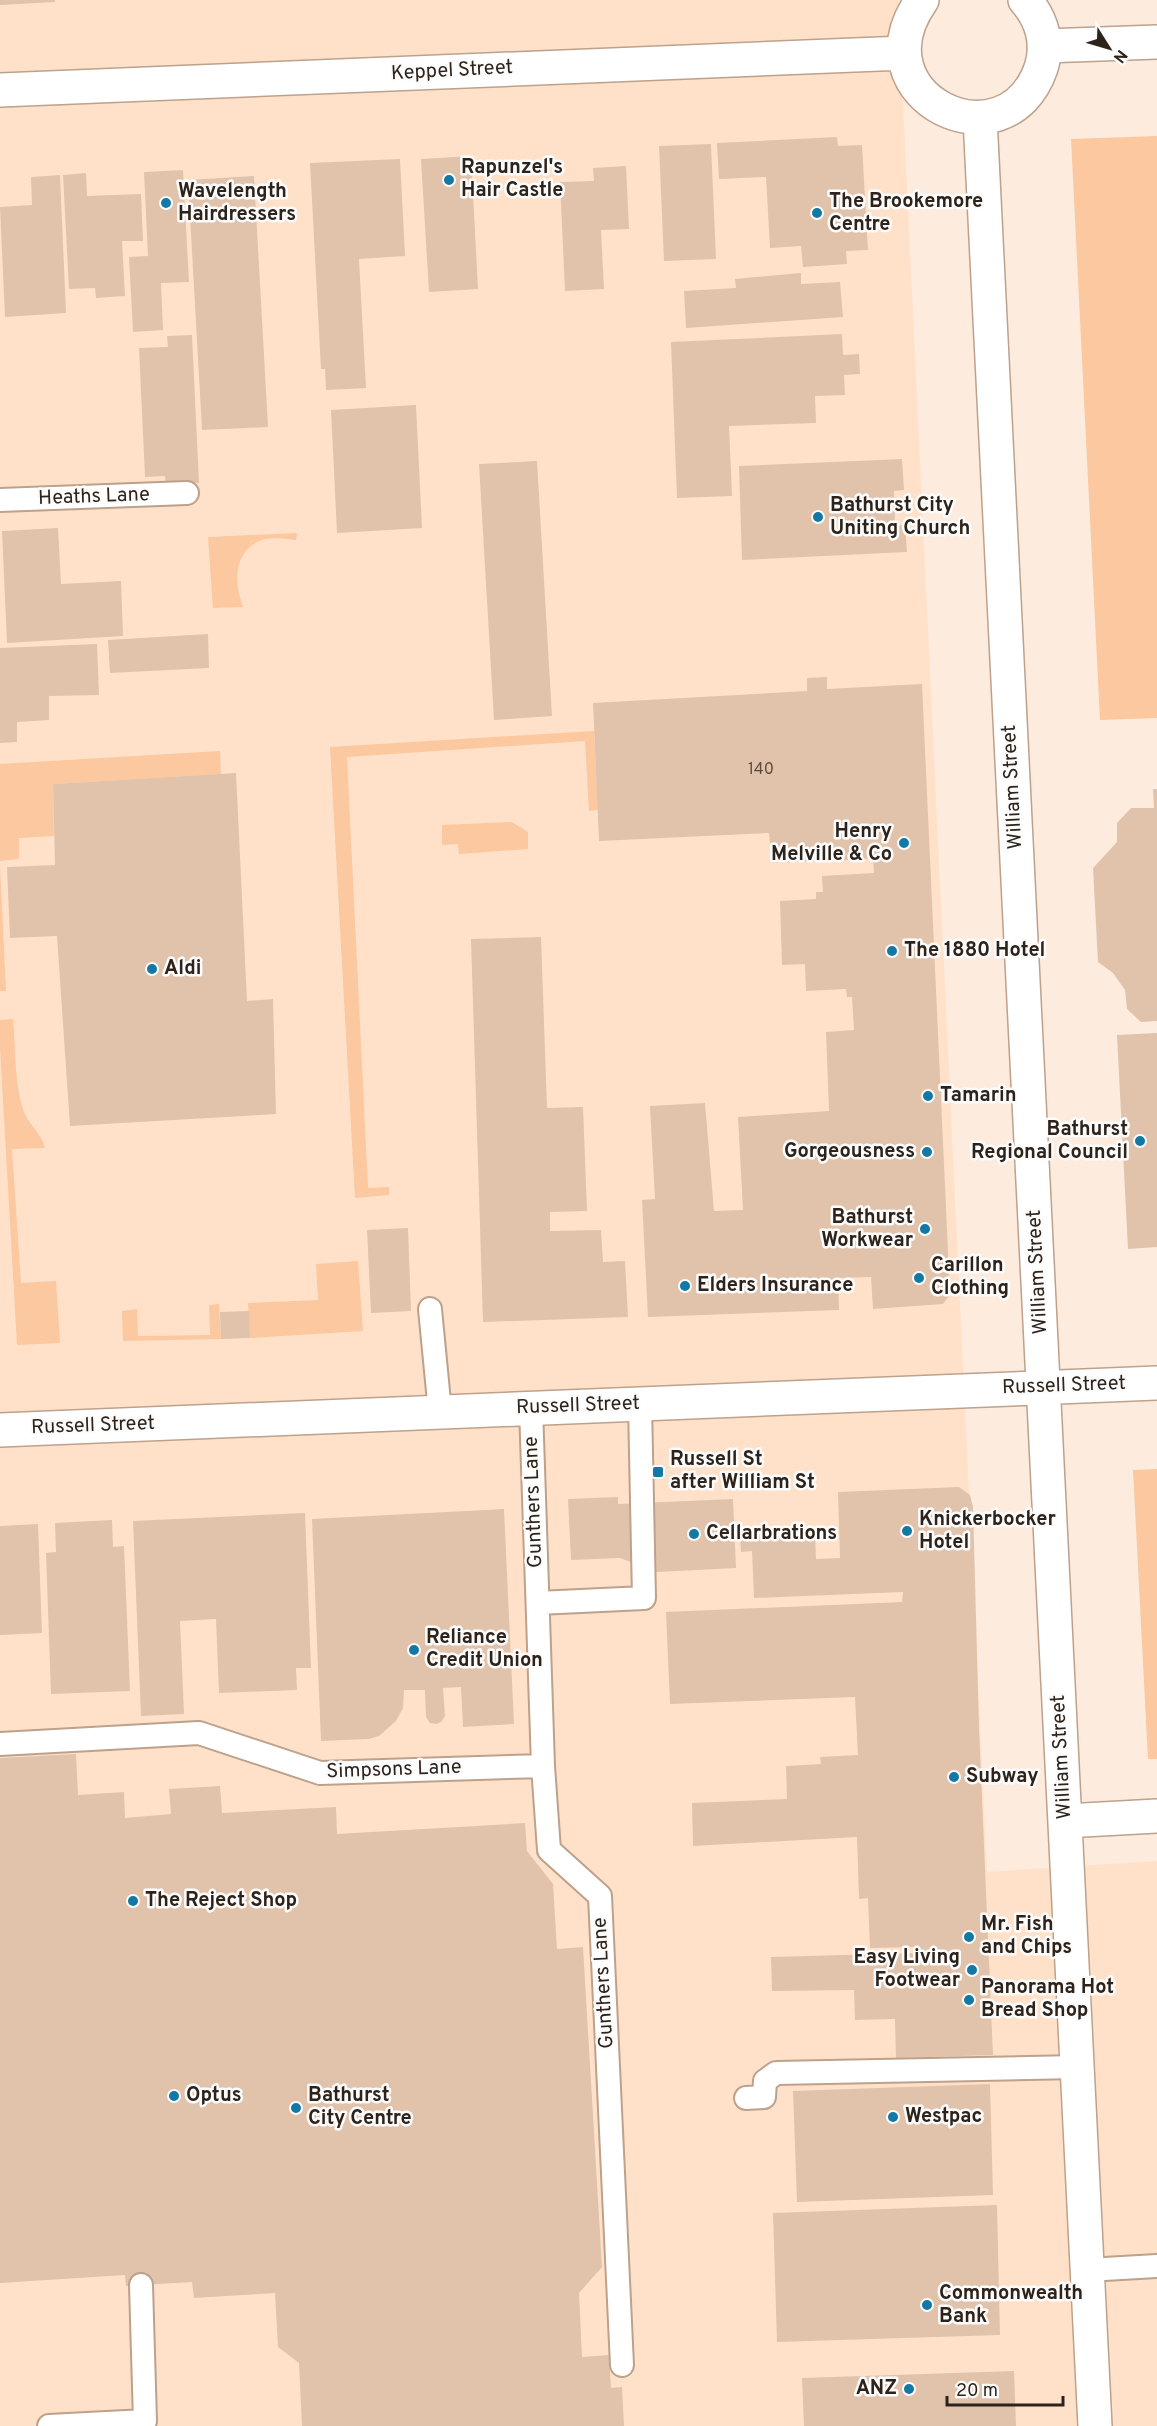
<svg xmlns="http://www.w3.org/2000/svg" width="1157" height="2426" font-family="Overpass,sans-serif">
	<style>
		.built { fill: #ffe1ca }
		.green { fill: #fbc89f }
		.building { fill: #e1c3ac }
		.lines { fill: none; stroke-linecap: round; stroke-linejoin: round }
		.service-casing { stroke: #bea18b; stroke-width: 26 }
		.minor-casing { stroke: #bea18b; stroke-width: 36 }
		.service { stroke: #fff; stroke-width: 22 }
		.minor { stroke: #fff; stroke-width: 33 }
		.poi-dot { fill: #1379a4; stroke: #fcfcfc; stroke-width: 2 }
		.labels { text-anchor: middle; dominant-baseline: central; stroke-width: 5; stroke-linejoin: round; paint-order: stroke }
		.number-label { font-size: 16px; fill: #5b4b3e }
		.street-label { font-size: 20px; fill: #2e231a; stroke: #fcfcfc }
		.poi-label { font-size: 20px; font-weight: bold; fill: #2e231a; stroke: #fcfcfc; text-anchor: start }
	</style>
	<rect width="100%" height="100%" fill="#fdebdd"/>
	<!-- built -->
	<path class="built" d="M0,0h898l89,1872 170,-11v565h-1157z"/>
	<!-- green -->
	<path class="green" d="M1157,136v582l-57,2 -29,-581z
		M297,533l-1,7c-12,-1 -28,-4 -39,2 -25,14 -22,43 -14,65l-30,1 -5,-71z
		M594,731l4,79 -9,1 -4,-70 -238,16 21,431 21,-1v8l-34,3 -25,-451z
		M220,751l1,23 -168,10 1,52 -35,2v21l-19,2v-97z
		M512,822l16,10v17l-69,5 -1,-10 -16,1v-20z
		M0,865l6,126h-6z
		M13,1019c3,30 1,64 11,93 5,13 18,22 21,36l-33,1 9,134 35,-2 4,62 -43,2 -17,-297v-28z
		M358,1261l5,70 -113,7 -2,-35 70,-3 -2,-36z
		M219,1304l2,35 -98,2 -1,-30 15,-2 1,27 72,-1 -1,-30z
		M1157,1469v290h-9l-15,-289z"/>
	<!-- building -->
	<path class="building" d="M0,0h55v2l-55,3z
		M837,137l1,9 24,-1 6,105 -22,1 1,13 -44,3 -2,-21 -31,2 -4,-71 -47,2 -2,-36z
		M711,144l5,115 -52,2 -5,-115z
		M471,156l7,133 -49,3 -8,-133z
		M400,159l5,97 -46,3 7,129 -40,2 -1,-21h-4l-11,-206z
		M626,166l3,63 -28,1 3,59 -39,2 -5,-109 34,-1 -1,-13z
		M183,170l6,112 -28,1 2,47 -30,2 -4,-75 19,-1 -4,-84z
		M86,173l1,23 54,-2 2,47h-21l3,55 -29,2 -1,-10 -26,1 -6,-114z
		M60,175l6,138 -61,4 -5,-110 32,-2 -1,-28z
		M254,176l14,251 -66,3 -14,-250z
		M801,273v11l39,-2 3,35 -157,11 -2,-37 52,-3 -1,-9z
		M842,334l1,21 16,-1 1,20 -16,1 1,20 -30,1 1,27 -87,3 3,70 -55,2 -6,-156z
		M192,335l7,148 -33,2 -1,-9 -20,1 -6,-129 29,-1 -1,-11z
		M416,405l6,123 -85,5 -6,-123z
		M902,459l2,31 -10,1 1,35 10,-1 2,27 -165,8 -3,-94z
		M537,461l15,255 -58,4 -15,-256z
		M58,528l3,56 60,-3 2,55 -116,7 -5,-112z
		M208,634l1,34 -99,5 -2,-33z
		M97,644l2,51 -50,1v24l-32,2v20l-17,1v-95z
		M827,677v12l95,-5 28,611 -7,9 -70,5 -2,-32 -33,1 1,32 -191,7 -6,-117 13,-1 -5,-93 55,-3 9,108 29,-1 -5,-93 91,-6 -3,-79 28,-2 -2,-33h-5l-1,-8 -40,2 -1,-27 -23,1 -2,-64 36,-2v-7h7l-1,-16 52,-3 -1,-14 -101,4 -3,-30 -170,8 -6,-138 214,-12v-13z
		M236,773l11,228 26,-2 3,115 -206,12 -13,-190 -47,2 -3,-71 48,-2 -2,-81z
		M1153,789h4v232l-16,1 -14,-13 -2,-19 -12,-17 -15,-11 -5,-94 24,-26v-19l14,-15h23z
		M541,937l6,171 36,-1 4,104 -37,1v19l51,-1 2,32 22,-1 3,56 -145,5 -12,-383z
		M1157,1033v214l-29,2 -11,-214z
		M408,1228l3,83 -40,2 -4,-83z
		M249,1311l1,27 -29,1 -1,-27z
		M959,1487l11,8 3,12 6,221 14,327 -97,3 -1,-39 -40,1 -1,-30 -82,1 -1,-34 146,-4v-6l-47,1 -2,-50 -9,1 -2,-62 -164,9 -1,-43 95,-4 -1,-33 35,-2 -1,-7 38,-2 -3,-58 -185,7 -4,-92 236,-10 1,-10 -149,6 -2,-47 -11,1 -1,-16 75,-2 1,25 24,-1 -2,-66z
		M618,1497v7l115,-5 3,69 -79,4 -37,-14 -49,2 -3,-61z
		M504,1509l10,215 -51,3 -2,-40 -18,1 2,28 -4,6 -4,2 -7,-1 -4,-6 -1,-27h-21l-1,18 -7,13 -17,15 -10,3 -48,2 -9,-222z
		M305,1513l6,155h-15l1,22 -78,3 -3,-74 -36,2 4,93 -43,2 -8,-195z
		M112,1520l1,27 11,-1 6,145 -79,3 -5,-141 10,-1 -1,-29z
		M38,1524l4,109 -42,2v-109z
		M76,1754l2,41 46,-3 1,26 46,-4 -2,-25 51,-3 2,27 114,-6 1,27 188,-11 2,28 26,33 4,65 26,-2 19,320 -23,26 3,64 27,-2 2,33 11,-1 2,39h-322l-3,-63 -21,-16 -3,-54 -81,5 -2,-16 -66,4 -1,-11 -125,8v-525z
		M990,2084l3,111 -196,7 -4,-111z
		M997,2205l3,130 -223,7 -4,-129z
		M1014,2371l2,55h-212l-2,-48z"/>
	<g class="lines">
		<defs>
			<path id="service" d="M0,500l187,-7
				M430,1309l10,103
				M531,1408l12,358 6,84 51,46 22,469
				M538,1603l106,-5 -4,-194
				M0,1744l199,-11 121,40 223,-7
				M746,2098l18,-1 1,-16 11,-8 301,-6
				M1087,2270l70,-4
				M49,2426l96,-5 -4,-136"/>
			<path id="minor" d="M922,0c-69,97 84,170 119,68 8,-24 1,-49 -16,-68
				M1044,46l113,-4
				M0,90l904,-37
				M980,118l115,2308
				M0,1430l1157,-47
				M1065,1821l92,-5"/>
		</defs>
		<!-- service casing -->
		<use href="#service" class="service-casing"/>
		<!-- minor casing -->
		<use href="#minor" class="minor-casing"/>
		<!-- service -->
		<use href="#service" class="service"/>
		<!-- minor -->
		<use href="#minor" class="minor"/>
	</g>
	<!-- markers -->
	<g class="poi-dot">
		<circle cx="449" cy="180" r="6"/>
		<circle cx="166" cy="203" r="6"/>
		<circle cx="817" cy="213" r="6"/>
		<circle cx="818" cy="517" r="6"/>
		<circle cx="904" cy="843" r="6"/>
		<circle cx="892" cy="951" r="6"/>
		<circle cx="152" cy="969" r="6"/>
		<circle cx="928" cy="1096" r="6"/>
		<circle cx="1140" cy="1141" r="6"/>
		<circle cx="927" cy="1152" r="6"/>
		<circle cx="925" cy="1229" r="6"/>
		<circle cx="919" cy="1278" r="6"/>
		<circle cx="685" cy="1286" r="6"/>
		<rect x="652" y="1466" width="12" height="12" rx="3"/>
		<circle cx="907" cy="1531" r="6"/>
		<circle cx="694" cy="1534" r="6"/>
		<circle cx="414" cy="1650" r="6"/>
		<circle cx="954" cy="1777" r="6"/>
		<circle cx="133" cy="1901" r="6"/>
		<circle cx="969" cy="1937" r="6"/>
		<circle cx="972" cy="1970" r="6"/>
		<circle cx="969" cy="2000" r="6"/>
		<circle cx="174" cy="2096" r="6"/>
		<circle cx="296" cy="2108" r="6"/>
		<circle cx="893" cy="2117" r="6"/>
		<circle cx="927" cy="2305" r="6"/>
		<circle cx="909" cy="2389" r="6"/>
	</g>
	<g class="labels">
		<!-- number labels -->
		<g class="number-label">
			<text x="761" y="770">140</text>
		</g>
		<!-- street labels -->
		<g class="street-label">
			<text transform="translate(452 71) rotate(-3)">Keppel Street</text>
			<text transform="translate(94 497) rotate(-2)">Heaths Lane</text>
			<text transform="translate(1013 787) rotate(-93)">William Street</text>
			<text transform="translate(1038 1272) rotate(-93)">William Street</text>
			<text transform="translate(1064 1386) rotate(-2)">Russell Street</text>
			<text transform="translate(578 1406) rotate(-2)">Russell Street</text>
			<text transform="translate(93 1426) rotate(-2)">Russell Street</text>
			<text transform="translate(534 1502) rotate(-92)">Gunthers Lane</text>
			<text transform="translate(1062 1757) rotate(-93)">William Street</text>
			<text transform="translate(394 1770) rotate(-2)">Simpsons Lane</text>
			<text transform="translate(604 1983) rotate(-93)">Gunthers Lane</text>
		</g>
		<!-- poi labels -->
		<g class="poi-label">
			<text x="461" y="168">Rapunzel's<tspan x="461" dy="23">Hair Castle</tspan></text>
			<text x="178" y="192">Wavelength<tspan x="178" dy="23">Hairdressers</tspan></text>
			<text x="829" y="202">The Brookemore<tspan x="829" dy="23">Centre</tspan></text>
			<text x="830" y="506">Bathurst City<tspan x="830" dy="23">Uniting Church</tspan></text>
			<text x="892" y="832" text-anchor="end">Henry<tspan x="892" dy="23">Melville &amp; Co</tspan></text>
			<text x="904" y="951">The 1880 Hotel</text>
			<text x="164" y="969">Aldi</text>
			<text x="940" y="1096">Tamarin</text>
			<text x="1128" y="1130" text-anchor="end">Bathurst<tspan x="1128" dy="23">Regional Council</tspan></text>
			<text x="915" y="1152" text-anchor="end">Gorgeousness</text>
			<text x="913" y="1218" text-anchor="end">Bathurst<tspan x="913" dy="23">Workwear</tspan></text>
			<text x="931" y="1266">Carillon<tspan x="931" dy="23">Clothing</tspan></text>
			<text x="697" y="1286">Elders Insurance</text>
			<text x="670" y="1460">Russell St<tspan x="670" dy="23">after William St</tspan></text>
			<text x="919" y="1520">Knickerbocker<tspan x="919" dy="23">Hotel</tspan></text>
			<text x="706" y="1534">Cellarbrations</text>
			<text x="426" y="1638">Reliance<tspan x="426" dy="23">Credit Union</tspan></text>
			<text x="966" y="1777">Subway</text>
			<text x="145" y="1901">The Reject Shop</text>
			<text x="981" y="1925">Mr. Fish<tspan x="981" dy="23">and Chips</tspan></text>
			<text x="960" y="1958" text-anchor="end">Easy Living<tspan x="960" dy="23">Footwear</tspan></text>
			<text x="981" y="1988">Panorama Hot<tspan x="981" dy="23">Bread Shop</tspan></text>
			<text x="186" y="2096">Optus</text>
			<text x="308" y="2096">Bathurst<tspan x="308" dy="23">City Centre</tspan></text>
			<text x="905" y="2117">Westpac</text>
			<text x="939" y="2294">Commonwealth<tspan x="939" dy="23">Bank</tspan></text>
			<text x="897" y="2389" text-anchor="end">ANZ</text>
		</g>
	</g>
	<!-- north arrow -->
	<g transform="translate(1109 48) rotate(127)" stroke="#fcfcfc" stroke-width="4.5" paint-order="stroke">
	<path d="M0-4.5L10 22L0 15L-10 22Z" fill="#2e231a"/>
	<text y="-9" font-size="16" font-weight="bold" text-anchor="middle" fill="#2e231a">N</text>
	</g>
	<!-- scale -->
	<path d="M947 2396v9h116v-9" fill="none" stroke="#2e231a" stroke-width="3"/>
	<text x="956" y="2396" font-size="18" fill="#2e231a" stroke="#fcfcfc" stroke-width="4.5" paint-order="stroke">20 m</text>
</svg>
